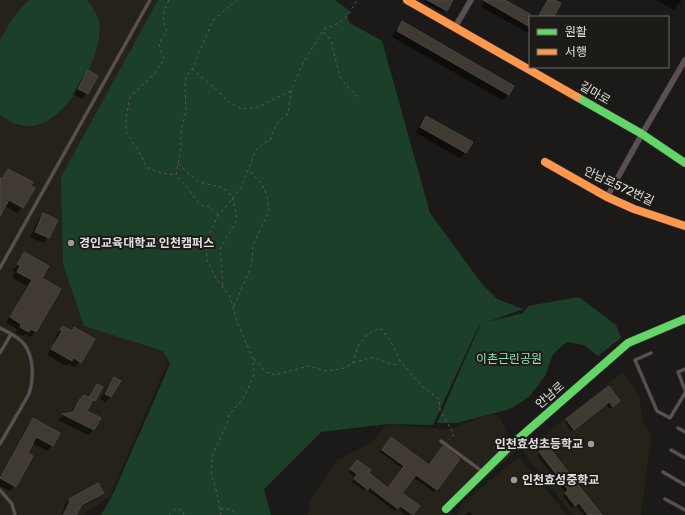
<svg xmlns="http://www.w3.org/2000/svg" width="685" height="515" font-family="Rubik,'Noto Sans KR',sans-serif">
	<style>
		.built { fill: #25221a }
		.green { fill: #1b3f28 }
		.shadow { fill: #0007; fill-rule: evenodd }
		.building { fill: #413a32; stroke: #484745 }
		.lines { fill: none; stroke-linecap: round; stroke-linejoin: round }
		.lane-casing { stroke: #363634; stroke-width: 4 }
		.street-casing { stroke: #363634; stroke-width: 6 }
		.fast-casing { stroke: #363634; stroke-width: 9 }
		.slow-casing { stroke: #363634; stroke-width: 9 }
		.path { stroke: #5c5555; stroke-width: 1; stroke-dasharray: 3 3; stroke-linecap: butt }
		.lane { stroke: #5c4f51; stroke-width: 3 }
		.street { stroke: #5c4f51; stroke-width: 5.5 }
		.fast { stroke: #63d668; stroke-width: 8 }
		.slow { stroke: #ff974d; stroke-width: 8 }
		.poi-dot { fill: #9c9b98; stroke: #1c1b17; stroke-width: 1.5 }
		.labels { text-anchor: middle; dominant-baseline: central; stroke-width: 4; stroke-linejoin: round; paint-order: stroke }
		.street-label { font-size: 12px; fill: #e1e0dd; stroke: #1c1b17 }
		.poi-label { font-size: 12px; font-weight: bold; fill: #e1e0dd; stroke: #1c1b17; text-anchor: start }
		.park-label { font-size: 12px; fill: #93e1ad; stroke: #1c1b17 }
	</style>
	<rect width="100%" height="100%" fill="#1b1a18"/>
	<!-- built -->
	<path class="built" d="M0,0h212l-94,122 49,242 -57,133 -24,15 -2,3h-84z
		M623,372l16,23 4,26 8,15 -10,79h-68l-50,-63z
		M492,414l9,5 8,21 9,10 -63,54 -6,11h-141l2,-14 27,-41 34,-17 16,-19 60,6z
		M519,457l48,58h-110l4,-11z"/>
	<!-- green -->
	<path class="green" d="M29,0h58c5,6 10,13 12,21 6,31 -27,90 -56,102 -15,7 -31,1 -43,-8v-75l9,-16 10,-14z
		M158,0h177l15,11 -3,6 3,6 32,18 48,172 52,71 15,15 26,10 -35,13 35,-9 5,-7 51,-9 37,28 5,13 -23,18 -14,-11 -17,-3 -14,12 -8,22 -16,21 -19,12 -53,14h-20l43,-98h-1l-46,100 -46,-1 -66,8 -57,57 7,26h-170l11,-19 58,-132 -7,-13 -79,-25 -21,-62 -2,-87z"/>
	<!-- shadow -->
	<path class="shadow" d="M425,0h27l-9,13 -19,-11z
		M485,0h18l30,17h-3v17l-49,-27z
		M548,0h5l-1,17h-15z
		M656,0h26l-8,10z
		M402,23l111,63 -5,9 -6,5 -110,-63 5,-9z
		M89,71l-2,22 -5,6 -9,-5 10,-17z
		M427,117l44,26 -6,10 -5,5 -44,-25 5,-11z
		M8,170l15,37 -6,6 -12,-7 -5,8v-34z
		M43,214l13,6 -8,18 -5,5 -13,-6 8,-17z
		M24,253l17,26 -5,53 -6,5 -5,-3 -2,2 -8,-3 2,-4 -11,-6 21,-37 -15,-8 3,-6 -3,-2 7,-12zM20,258h2l-7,11 -2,-1z
		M63,327l8,4 3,-3 6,34 -5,5 -7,-3 -2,2 -19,-11 10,-18 -2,-1z
		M114,378l-3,19 -6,5 -5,-3 9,-15z
		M97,385l-3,15 -8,11 13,8 -6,11 -5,5 -30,-15 5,-5 7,-2 9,-12 5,-5 4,2 4,-8z
		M609,388l8,16 -7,5 -4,-5 -35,27 -6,-9z
		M34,420l25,14 -7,12 -5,5 -15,-8 -6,10 -11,33 -5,5 -10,-5v-10l28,-51z
		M389,441l40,25 30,-7 -25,33 -21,-15 -12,16 17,13 -6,9h-6l-9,-7 -2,3 -29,-22 -1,2 -13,-9 3,-5 -6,-5 6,-8 33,25 15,-20 -23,-17z
		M547,447l53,68h-16l-8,-10 -4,3 -9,-12 3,-3 -29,-38z
		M102,492l-5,6 -18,10 -4,7h-14l4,-8 -1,-2 6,-5z
		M470,512l2,3h-7z"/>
	<!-- building -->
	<path class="building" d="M427,0h26l-6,11z
		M483,0h22l25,14v13z
		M548,0h7l6,3 -7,14h-16z
		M402,21l112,65 -5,9 -112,-64z
		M88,70l10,6 -10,18 -10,-5z
		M426,116l47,26 -7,11 -46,-26z
		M8,169l25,13 -2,4 4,2 -12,20 -14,-8 -9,16v-39l2,2z
		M43,213l15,7 -9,18 -14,-6z
		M24,252l25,14 -7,12 19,11 -25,43 -5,-3 -2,3 -4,-2 -5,-3 1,-3 -11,-7 22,-37 -15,-8 3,-6 -3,-2z
		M62,326l10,5 2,-4 21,12 -14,24 -7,-5 -2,3 -21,-12 11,-18 -2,-1z
		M114,377l7,4 -10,16 -6,-3z
		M97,384l6,3 -8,14 -6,-4z
		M609,386l11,15 -7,6 -4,-5 -35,28 -8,-11z
		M84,395l9,5 -6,11 14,7 -7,12 -32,-16 11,-2 7,-13h1z
		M33,418l27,15 -7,13 -17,-9 -8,16 5,3 -17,31 -16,-9z
		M391,437l38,28 14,-19 17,13 -23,31 -21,-15 -14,18 18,13 -7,9 -13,-9 -2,3 -29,-22 -1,3 -14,-11 3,-5 -7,-5 7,-9 14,10 -2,3 19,15 16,-22 -22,-16z
		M547,445l55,70h-14l-9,-12 -4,3 -10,-13 3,-3 -29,-38z
		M98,483l6,10 -22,12 -6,10h-13l7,-14 -1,-2z"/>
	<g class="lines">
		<defs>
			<path id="lane" d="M0,268l150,-268
				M0,328c8,4 19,9 24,16 10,13 10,35 5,50l-29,50
				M0,353l11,-19
				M651,353l-16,7 22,51 13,7 15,-25
				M685,369l-7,3 7,18
				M678,428l7,4
				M441,441l42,31
				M671,450l14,8
				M663,472l22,13
				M0,490l12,14 3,11
				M665,499l20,11"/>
			<path id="street" d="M455,27l16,-27
				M607,197l35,-63 43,-74"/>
			<path id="fast" d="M577,97l65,37 43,29
				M446,509l63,-62 119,-104 57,-24"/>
			<path id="slow" d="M407,0l170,97
				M545,162l62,35 27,12 51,17"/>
		</defs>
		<!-- lane casing -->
		<use href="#lane" class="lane-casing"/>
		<!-- street casing -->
		<use href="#street" class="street-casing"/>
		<!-- fast casing -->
		<use href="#fast" class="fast-casing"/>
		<!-- slow casing -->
		<use href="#slow" class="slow-casing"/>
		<!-- path -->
		<path class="path" d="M169,0c-6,13 -8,17 -2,31l-8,13 5,15 -10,15 -24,23 -4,21v14l16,25 4,10 15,6 15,2
			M324,32l7,9 9,36 7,9 13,13
			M192,69l25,21 13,13 12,6 16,-2 33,-16
			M178,164l21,18 21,5 6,3 7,8 4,22 -17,29 3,38
			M218,215l-9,-9h-6l-7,-6 -8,-12 -12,-13 5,-27v-16l5,-21 -1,-25 1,-10 6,-7 21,-49 24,-20
			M234,306l13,-30 5,-13 1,-18 16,-34 -2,-15 -5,-12 -13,-14
			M254,359l12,13 9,3 34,-9 16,5 15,-2 7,-2 6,-4 5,-17 10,-12 12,-6 10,12 10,20 12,15 10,11 17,13 1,11 14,24 -5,6
			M353,363c6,-2 13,-5 19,-5 9,0 17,8 25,6l3,-4
			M220,509c7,0 13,-1 16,6
			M169,515l8,-7 5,3 2,4
			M221,515l-4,-22 -6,-20 2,-19 14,-30 2,-9 16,-19 9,-22 -1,-15 -15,-35 -8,-27 -14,-19 -9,-18 -1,-13v-7l12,-24 23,-28 15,-38 9,-8 5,-1c3,-11 7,-21 18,-27l3,-23 11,-26 9,-15 13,-21 13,-5 10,-7 10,-17"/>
		<!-- lane -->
		<use href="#lane" class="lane"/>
		<!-- street -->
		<use href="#street" class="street"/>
		<!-- fast -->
		<use href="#fast" class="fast"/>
		<!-- slow -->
		<use href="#slow" class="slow"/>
	</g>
	<!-- markers -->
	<g class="poi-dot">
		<circle cx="71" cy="243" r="4"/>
		<circle cx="591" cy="444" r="4"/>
		<circle cx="514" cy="480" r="4"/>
	</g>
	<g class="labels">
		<!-- street labels -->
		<g class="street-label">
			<text transform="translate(595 93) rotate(30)">길마로</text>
			<text transform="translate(619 186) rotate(25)">안남로572번길</text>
			<text transform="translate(550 395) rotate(-41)">안남로</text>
		</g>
		<!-- poi labels -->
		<g class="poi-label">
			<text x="79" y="243">경인교육대학교 인천캠퍼스</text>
			<text x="583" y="444" text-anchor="end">인천효성초등학교</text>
			<text x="522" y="480">인천효성중학교</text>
		</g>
		<!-- park labels -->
		<g class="park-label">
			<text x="509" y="359">이촌근린공원</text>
		</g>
	</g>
	<!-- legend -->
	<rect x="529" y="16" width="140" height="52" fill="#1c1b17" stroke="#6b6a66"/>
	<rect x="537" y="29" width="20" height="6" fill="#63d668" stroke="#6b6a66"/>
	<text x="565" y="36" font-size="12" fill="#e1e0dd">원활</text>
	<rect x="537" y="49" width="20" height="6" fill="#ff974d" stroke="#6b6a66"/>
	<text x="565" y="56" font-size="12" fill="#e1e0dd">서행</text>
</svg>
